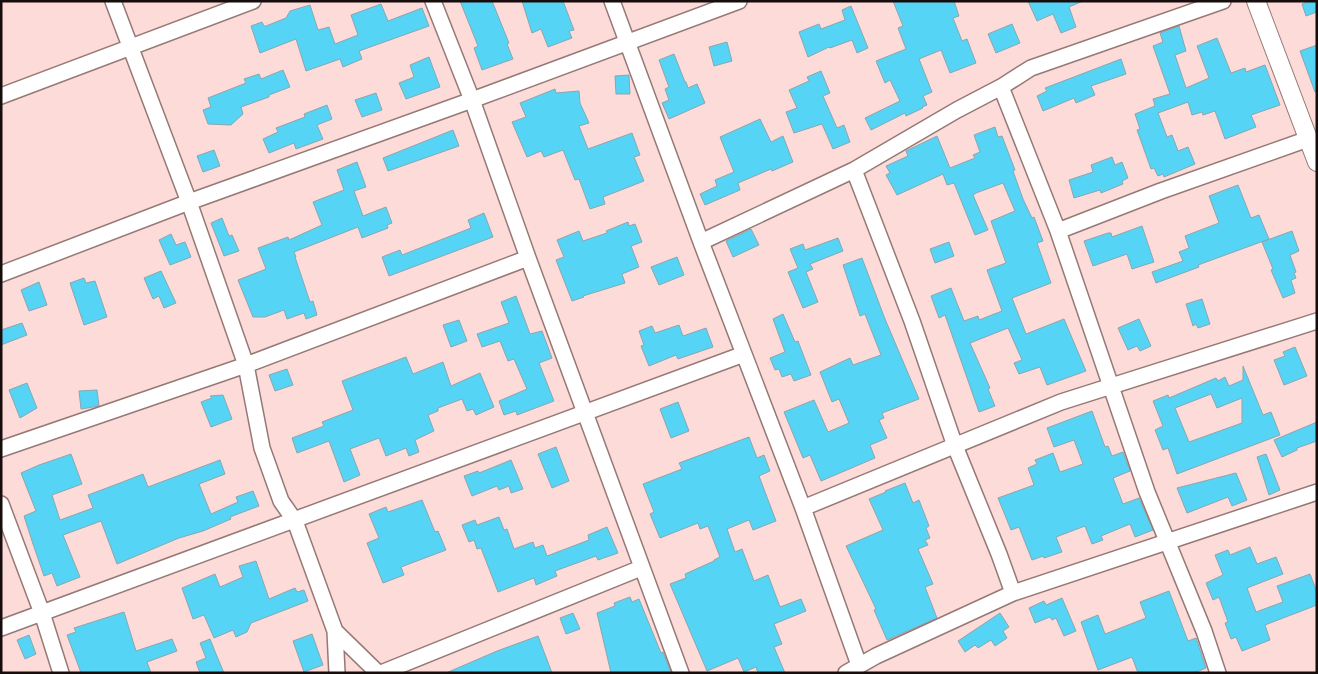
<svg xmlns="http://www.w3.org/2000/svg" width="1318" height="674" font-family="Manrope,sans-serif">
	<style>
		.building { fill: #56d4f6; stroke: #88a7b0; fill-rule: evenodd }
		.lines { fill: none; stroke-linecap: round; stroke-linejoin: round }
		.minor-casing { stroke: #967976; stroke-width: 18 }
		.tertiary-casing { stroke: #967976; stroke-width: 20 }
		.minor { stroke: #fff; stroke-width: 15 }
		.tertiary { stroke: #fff; stroke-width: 18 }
	</style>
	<rect width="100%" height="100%" fill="#fcdbd8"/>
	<!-- building -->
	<path class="building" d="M460,1h32l17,42 -2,1 6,15 -31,11 -8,-22 4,-2z
		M522,1h41l11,29 -5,1 3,7 -24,9 -7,-18 -9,4z
		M893,1h61l5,15 -6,2 9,23 5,-2 9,24 -26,10 -9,-23 -22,9 13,33 -9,4 4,9 -5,2 1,1 -17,8 -1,-3 -34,17 -6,-12 35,-17 -10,-21 -5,3 -9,-22 30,-12 -8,-21 5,-2z
		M1028,1h55l-14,6 7,20 -15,6 -8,-19 -16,7z
		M1310,1h7v11l-11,4 -4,-12z
		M381,4l7,17 34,-13 7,18 -70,25 3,8 -19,8 -3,-8 -34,12 -10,-32 -36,14 -9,-27 11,-4 2,4h2l20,-8 4,-7 20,-6 8,25 11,-3 6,17 23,-9 -7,-20z
		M851,6l17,42 -11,5 -5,-13 -22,8 -1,-1 -21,10 -9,-25 20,-8 2,5 24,-9 -3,-10z
		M1012,24l8,19 -24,10 -8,-19z
		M1179,26l7,25 -11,4 11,33 23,-10 -12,-32 20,-8 14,35 14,-5 1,4 19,-7 15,40 -29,10 5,12 -31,12 -10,-28 -12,4 -1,-3 -10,3 -4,-13 -30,11 9,24 5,-2 6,16 10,-4 7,17 -31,13 -1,-3 -5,2 -4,-8 -3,1 -14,-39 3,-1 -5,-15 20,-8 -2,-7 17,-5 -17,-48 10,-4 -3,-9z
		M727,42l5,19 -18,5 -5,-19z
		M1317,45v47h-2l-15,-41z
		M674,54l11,28h1l2,6 9,-4 8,19 -36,16 -7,-16 7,-3 -4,-11 4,-2 -10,-27z
		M429,57l11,30 -34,12 -7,-16 15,-6 -4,-12z
		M1121,59l5,15 -35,12 4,9 -19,8 -2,-5 -31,13 -6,-15 10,-5 -2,-3z
		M283,70l7,17 -21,8v2l-28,10 2,7 -12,11 -23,-1 -5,-14 8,-3 -3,-9 38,-15 -2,-4 15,-5 2,5z
		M821,71l9,22 -7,3 14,32 7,-3 6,17 -17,7 -11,-25 -28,9 -8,-21 11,-4 -8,-18 20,-9 -2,-4z
		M629,75l1,19h-14l-1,-18z
		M555,89l1,4 23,-2 1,12 9,20 -10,3 9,23 44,-16 8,22 -6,2 10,24 -41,16 2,7 -15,5 -11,-30 -4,1 -12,-30 -19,7 -3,-6 -14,6 -15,-35 14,-5 -6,-14z
		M376,93l6,17 -20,7 -7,-17z
		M327,105l5,14 -15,6 6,14 -27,10 -2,-6 -25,10 -6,-14 15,-7 -2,-4 29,-11 -1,-3z
		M760,119l11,23 12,-6 10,26 -21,9 -1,-2 -33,14 2,7 -35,15 -5,-11 17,-8 -2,-6 19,-8 -14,-35z
		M995,127l3,10 4,-1 13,34 -2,1 10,28 9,19 2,-1 9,24 -6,2 14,40 -39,15 14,36 38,-15 22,52 -39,14 -7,-18 -21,7 -5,-11 8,-3 -14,-32 -38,15 20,45 -2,1 7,17 -16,6 -34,-97 -6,3 -8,-22 20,-8 13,33 14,-5 1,4 23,-9 -15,-41 19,-7 -15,-42 24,-10 -12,-28 -27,10 -3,2 15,35 -13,5 -21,-52 -7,2 -4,-11 -46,21 -11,-20 4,-2 -4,-7 22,-10 -2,-5 31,-15 13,32 25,-10 -2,-3 7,-3 -6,-17z
		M453,130l6,16 -71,25 -5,-13z
		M214,150l6,16 -17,6 -6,-16z
		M1112,157l3,8 7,-3 6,16 -6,3 1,3 -22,9 -1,-3 -26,8 -5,-18 24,-8 -2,-7z
		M357,162l9,25 -12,4 9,25 23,-9 6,16 -5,2 1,3 -26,10 -4,-11 -64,25 2,5h-1l15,45 3,-1 4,14 -11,4 -2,-6 -17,6 -3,-9 -19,7h-12l-15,-37 28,-11 -8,-21 30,-11 1,3 33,-15 -9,-23 31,-12 -7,-20z
		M1238,185l13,33 8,-3 10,24 -71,26 1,2 -43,16 -4,-11 31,-11 -4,-9 10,-4 -4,-12 34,-13 -10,-27z
		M484,213l9,24 -104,39 -7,-19 18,-7 2,5 69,-27 -3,-8z
		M222,218l7,18 3,-1 7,16 -15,5 -13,-33z
		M628,222l1,4 6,-2 7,18 -11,4 8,21 -17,7 3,9 -42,13 1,1 -12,4 -16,-41 8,-3 -7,-17 22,-9 4,10 24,-8 -1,-2z
		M1142,226l12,36 -22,7 -5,-15 -34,12 -9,-25 24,-8h3l1,4z
		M751,229l8,16 -26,12 -7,-16z
		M1292,231l7,20 -9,4 6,17 -2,1 2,5 -5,2 4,13 -12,5 -12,-28 2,-1 -11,-27z
		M171,234l5,11 9,-3 6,15 -21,8 -11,-25z
		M838,238l5,13 -33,13 3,5 -7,3 12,30 -15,6 -15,-36 10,-4 -8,-19 13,-5 2,6z
		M949,242l5,14 -19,7 -5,-14z
		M677,257l7,18 -25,10 -8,-18z
		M862,258l23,61 34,80 -37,14 2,5 -5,2 8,18 -17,7 5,13 -54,23 -11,-26 -7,3 -19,-46 30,-12 14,32 21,-9 -10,-24 -7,3 -12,-30 30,-14 3,7 28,-10 -16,-41 -5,2 -17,-51z
		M161,271l15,32 -12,5 -5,-12 -6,3 -9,-21z
		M84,278l2,5 9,-2 12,36 -23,8 -14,-42z
		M39,282l8,23 -18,6 -8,-21z
		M516,296l14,38 12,-3 10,27 -13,5 15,38 -37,14 -1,-4 -12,4 -5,-14 28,-12 -13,-30 -6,2 -8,-20 -18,6 -5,-13 32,-11 -8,-21z
		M1202,299l8,25 -12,4 -2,-4 -3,2 -7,-22z
		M783,314l12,28 3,-1 13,34 -17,6 -3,-7 -9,3 -3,-8 -4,1 -5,-12 15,-6 -12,-33z
		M1139,319l12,27 -11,5 -3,-5 -9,4 -10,-22z
		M459,320l8,21 -16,6 -8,-22z
		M22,323l5,12 -26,10v-15z
		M679,325l4,11 23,-8 7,19 -35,12 -2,-4 -27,11 -8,-20 3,-1 -5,-14 13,-5 3,7z
		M1295,347l12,29 -23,9 -10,-25 11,-4 -2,-4z
		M406,357l7,17 30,-12 8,24 29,-13 14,34 -18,8 -3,-6 -6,2 -5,-12 -24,9v3l-10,4 6,16 -19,9 4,12 -10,4 -3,-8 -20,8 -7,-18 -29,11 10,26 -16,7 -15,-41 -32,12 -5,-15 32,-12 -2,-4 31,-12 -11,-29z
		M1243,366l20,49 8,-3 9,23 -103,39 -9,-26 -5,2 -8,-20 8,-4 -10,-25 15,-6 1,3 47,-20 2,3 7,-4 4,9 14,-6zM1211,394l6,14 25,-10v25l-53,19 -14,-34z
		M287,369l6,16 -18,6 -6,-16z
		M27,383l10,25 -17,10 -11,-28z
		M97,390l2,16 -18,3 -2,-18z
		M223,395l9,24 -21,8 -10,-25 11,-4 -2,-2z
		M678,402l11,29 -18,7 -11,-29z
		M1092,411l13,36 3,-1 4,10 11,-4 7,19 -17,7 10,26 16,-6 14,32 -18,7 -5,-13 -29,12 2,4 -11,4 -7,-18 -29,11 6,15 -18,6 -1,-2 -11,4 -13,-33 -8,3 -13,-32 36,-13 -6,-17 9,-4 -2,-4 18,-7 7,19 23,-8 -9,-24 -20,7 -7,-19z
		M1317,422v19l-20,7v2l-15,7 -8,-17z
		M749,437l8,21 7,-3 6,16 -11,5 17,45 -23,9 -4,-10 -22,9 8,23 7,-3 12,32 14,-6 12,32 21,-8 5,12 -32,13 8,20 -8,3 11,26h-27l-2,-6 -12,5 -6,-14 -31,13 -37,-87 16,-6 -1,-4 29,-13v-1l6,-3 -12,-31 -8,3 -2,-6 -38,15 -10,-24 4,-2 -11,-28 39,-15 -3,-6z
		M556,447l13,34 -17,7 -14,-34z
		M71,454l11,30 -30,11 8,25 33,-12 -5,-13 32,-12 23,-9 5,13 72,-27 5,14 -26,10 12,30 27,-12 -2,-5 17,-6 6,15 -29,11 1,2 -28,12 -24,7 -62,26 -16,-43 -38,14 17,42 -23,9 -5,-13 -8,3 -11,-32 -9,-28 12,-5 -15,-38 18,-8z
		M1266,454l14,36 -11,5 -12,-38z
		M511,460l12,29 -12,4 -2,-7 -10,4 -2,-4 -25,10 -8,-20 14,-5 1,2z
		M1236,473l11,27 -15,6 -4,-9 -41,16 -10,-25z
		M905,483l8,20 6,-3 10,26 -3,2 4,10 -5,2 3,5 -10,4 15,35 -8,3 12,31 -50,22 -13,-30 2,-1 -30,-63 37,-16 -14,-31 17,-7 -1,-1z
		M422,500l13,32 3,-1 8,19 -45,17 3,8 -21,8 -16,-40 12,-5 -10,-24 17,-7 2,5z
		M499,517l5,13 3,-1 7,20 19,-7 2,6 8,-3 4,11 42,-16 -1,-5 19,-8 11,26 -20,7 -2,-4 -41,15 2,5 -21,9 -2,-7 -36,14 -17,-44 -4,1 -3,-9 -5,2 -7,-17 13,-5 2,5z
		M1250,547l7,17 19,-7 7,17 -36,14 9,24 27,-10 -6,-16 33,-12 7,18v13l-52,20 5,15 -28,11 -6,-14 -5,2 -6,-16 3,-1 -9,-25 -6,3 -7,-17 17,-8 -8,-20 13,-5 2,5z
		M256,561l13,38 26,-11 2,4 7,-2 4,11 -57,22 -4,9 -11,5 -3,-7 -19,8 -10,-23 -11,4 -11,-31 33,-14 5,13 23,-10 -4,-11z
		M1169,591l19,50 8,-3 10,30 -12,5h-56l-6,-16 -34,13 -17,-48 17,-7 7,19 41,-16 -6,-16z
		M630,597l2,5 7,-3 22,54 2,-1 8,21h-60l-14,-60 18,-7 -1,-3z
		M1062,598l14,33 -12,5 -8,-18 -4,2 -2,-3 -15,6 -6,-15 15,-7 2,4z
		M124,612l12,39 36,-12 5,12 -30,11 4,11h-70l-14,-38 9,-3 -2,-4z
		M573,613l7,16 -14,5 -6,-16z
		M1000,613l9,14 -6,4 4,7 -12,8 -4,-6 -13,8 -3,-3 -10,7 -7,-11z
		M312,634l11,31 -19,7 -11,-31z
		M29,635l7,19 -11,5 -8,-19z
		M538,636l14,37h-106l51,-22z
		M210,639l6,15 8,19h-24l-4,-11 10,-4 -6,-15z"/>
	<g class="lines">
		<defs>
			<path id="minor" d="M113,1l76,201 57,163 16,83 19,53 14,20 40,110 2,42
				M433,1l39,99 56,158 153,415
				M612,1l89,241 102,266 56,157
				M1001,87l57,144 89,261 57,139 14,42
				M1,96l252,-95
				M854,170l58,151 43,125 44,108 14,39
				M1058,231l103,-40 147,-52
				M701,242l153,-72 103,-60 44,-23 30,-19 192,-67
				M1,274l188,-72 283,-102 267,-99
				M1,449l245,-84 282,-107
				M1,504l41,109 19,60
				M803,508l258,-106 256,-81
				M1,628l743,-274
				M335,631l43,42
				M381,673l260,-105
				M846,673l30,-17 137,-63 304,-101"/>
			<path id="tertiary" d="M1256,1l61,161"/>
		</defs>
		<!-- minor casing -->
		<use href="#minor" class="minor-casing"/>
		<!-- tertiary casing -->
		<use href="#tertiary" class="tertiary-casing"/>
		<!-- minor -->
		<use href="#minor" class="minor"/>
		<!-- tertiary -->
		<use href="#tertiary" class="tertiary"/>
	</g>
	<!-- border -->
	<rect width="1318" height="674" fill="none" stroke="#170d0c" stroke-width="5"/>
</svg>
